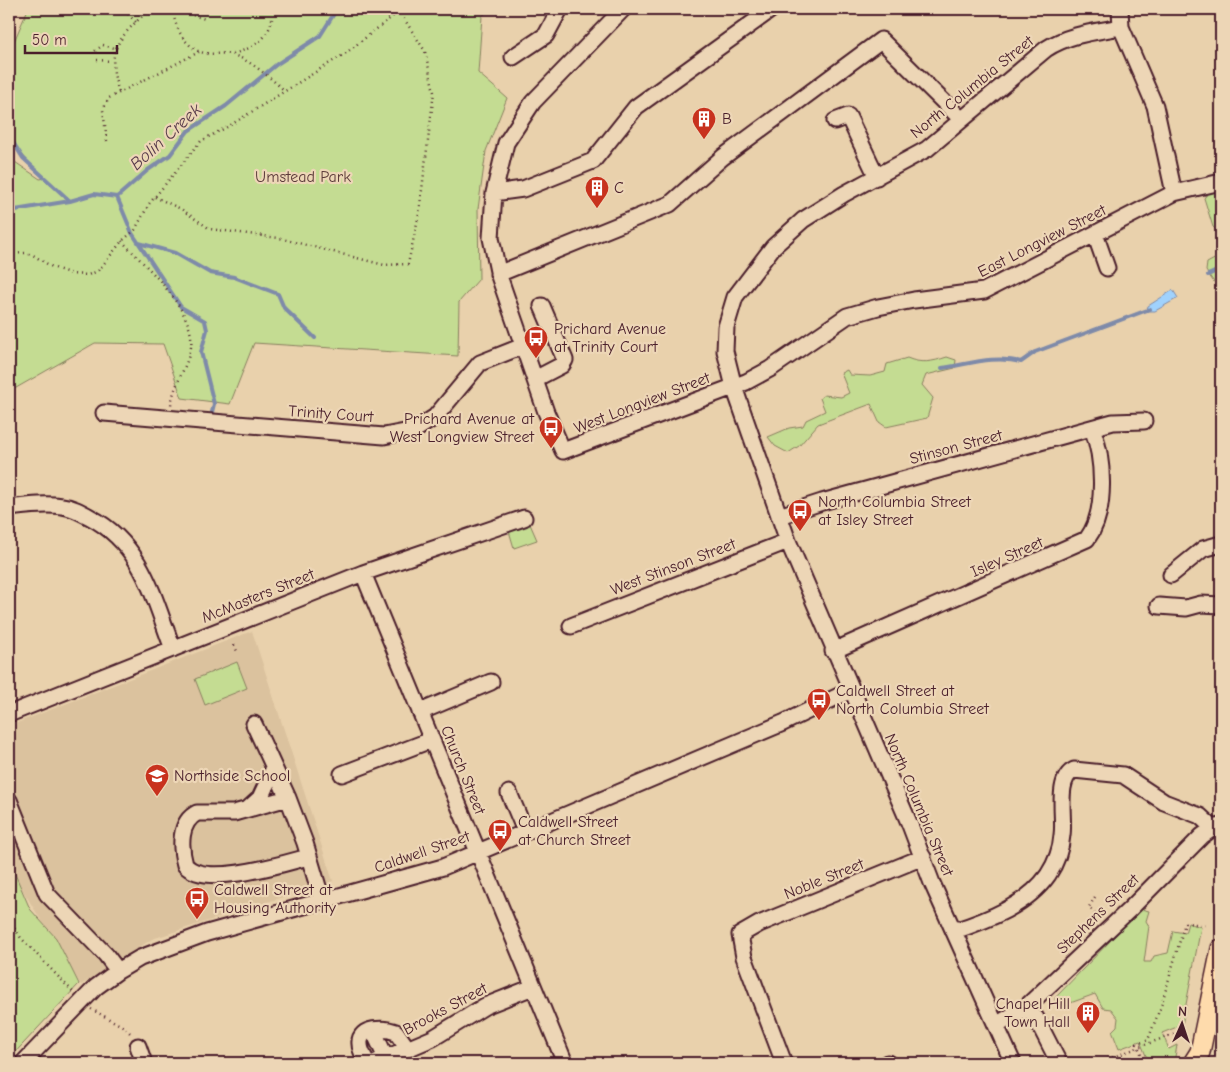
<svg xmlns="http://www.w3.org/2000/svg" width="1230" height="1072" font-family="'Comic Neue',sans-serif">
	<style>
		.built { fill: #dbc29e }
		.green { fill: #c4dc92; stroke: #877e5e }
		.water { fill: #a0d2fd; stroke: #7e8aa9 }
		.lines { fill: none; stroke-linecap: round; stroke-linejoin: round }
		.stream { stroke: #7e8aa9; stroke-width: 4 }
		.minor-casing { stroke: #4a1f2b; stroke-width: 19 }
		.major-casing { stroke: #4a1f2b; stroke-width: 22 }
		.path { stroke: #4a1f2b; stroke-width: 2.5; stroke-dasharray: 1 4; stroke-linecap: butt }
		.minor { stroke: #edd6b6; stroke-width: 15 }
		.major { stroke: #fedbac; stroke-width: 19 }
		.labels { text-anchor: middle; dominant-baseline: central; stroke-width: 4.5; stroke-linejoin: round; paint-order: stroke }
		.street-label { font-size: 16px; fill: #4a1f2b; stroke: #edd6b6 }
		.poi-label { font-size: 16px; fill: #4a1f2b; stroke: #edd6b6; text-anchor: start }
		.park-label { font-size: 16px; fill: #5c3b3a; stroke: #edd6b6 }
		.water-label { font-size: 18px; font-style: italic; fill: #573a4a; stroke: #edd6b6 }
	</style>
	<rect width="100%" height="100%" fill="#e9d1ac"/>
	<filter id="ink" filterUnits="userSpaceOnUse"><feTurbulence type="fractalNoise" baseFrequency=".02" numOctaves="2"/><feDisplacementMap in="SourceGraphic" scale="10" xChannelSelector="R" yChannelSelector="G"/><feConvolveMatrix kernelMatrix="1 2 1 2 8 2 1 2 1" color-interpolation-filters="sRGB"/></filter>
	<g filter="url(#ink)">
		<!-- built -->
		<path class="built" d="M252,631l81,250 -181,58 -71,46 -72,-117v-142z"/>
		<!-- green -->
		<path class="green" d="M28,9h463l-9,7 -4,57 29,25 -21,53 -8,58 1,70 -20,23 -1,54 -204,-13 -24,61 -48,-6 -19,-54 -68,-1 -86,49v-234l31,21 6,-1 -16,-14 -21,-26v-85z
			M1221,191v54v-12l-8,-6 -9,-29 4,-5z
			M1221,251v34l-8,-4 -7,-10 1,-8 13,-7z
			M947,357l9,3 -1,8 -29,7 -4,10 11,13 -6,20 -41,9 -7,-5 -8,-18 -53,20 -19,22 -11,7 -13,-7 -7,-9 21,-9 14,-2 3,-6 19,-9 -5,-13 4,-3 17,2 8,-4 -8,-20 6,-3 3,5 20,1 15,-4 2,-8 20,-6c14,6 25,4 40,-1z
			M530,524l7,16 -23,8 -5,-17z
			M237,662l10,26 -42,17 -10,-26z
			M9,860l21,49 26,29 23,46 -70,75z
			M1141,909l8,2 -3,10 3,5 -5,36h7l3,-6 14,-3 5,-22 12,2 3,-10 13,4 -19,98 -20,8 7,16 8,-4 -3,18h-25l-9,-22 -21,8 -7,-18 5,-5 1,-8 -7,-9 -8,-1 -8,-14 -33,12 -7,-4v-4z"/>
		<!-- water -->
		<path class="water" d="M1173,290l5,8 -23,13h-9l2,-5z"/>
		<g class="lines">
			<!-- stream -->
			<path class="stream" d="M9,136l14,22 47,43 24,-7 23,3 31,-27 22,-15 18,-24 38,-25 51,-42 43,-28 17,-27
				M117,197l15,36 49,74 24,14 2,9 -6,22 13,52 -2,8
				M9,211l61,-10
				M139,243l36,10 35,20 24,4 44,17 6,14 31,30
				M1208,275l13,-6
				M942,368c27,-4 53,-13 79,-6l14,-10 115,-43"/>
			<defs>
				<path id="minor" d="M623,9l-90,93 -27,41 -12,50 -3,45 8,38 47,136 17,39 183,-69 24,-13 77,-53 31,-9 36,-7 70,-9 190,-98 47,-11
					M1120,9l1,18
					M513,57l33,-22 14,-26
					M835,121l13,-5 29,61
					M494,193l29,-4 70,-28 43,-54 136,-98
					M1095,234l12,34
					M498,274l172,-70 53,-47 158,-117 80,79
					M535,379l27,-14 3,-5 -23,-54
					M104,413l280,23 31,-6 20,-13 45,-54 43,-17
					M9,508c17,-2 36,-5 53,-2 10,1 19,6 28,11 53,28 63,80 83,132
					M779,516l43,-14 291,-80 31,-1
					M363,573l202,490
					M1171,575l32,-26 18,-5
					M1159,606l27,2 15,-4 20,1
					M571,626l217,-85
					M833,651l254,-112c20,-26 17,-81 5,-111
					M420,712l71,-30
					M9,714l354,-141 161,-55
					M254,724l34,74 17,45 17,57
					M342,774l89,-34
					M509,793l16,38
					M288,798l-54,15h-37c-18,9 -17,34 -12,52 20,23 97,-1 123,-8
					M9,800l38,94 59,61 12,16
					M249,808l11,-10 14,-30
					M954,931c34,-11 73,-26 94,-56 8,-12 13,-26 14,-40 3,-17 -7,-56 12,-65l49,5 41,27 36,14 13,12
					M1025,1008l11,10 23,45
					M996,1025l29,-17 105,-99 72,-73 11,-8 8,-2
					M373,1030l13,28
					M138,1046l6,17
					M23,1063l73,-76 22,-16 22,-13 67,-25 236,-66 340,-144 68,-33
					M367,1063c-2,-5 -7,-12 -7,-19 -2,-18 26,-16 36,-12l12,17
					M374,1063l59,-25 52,-32 48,-19
					M784,1063l-40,-106 -4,-22 19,-11 164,-67
					M887,1063h1
					M1013,1063l-81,-180 -22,-58 -122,-284 -54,-154 -9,-36 1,-24 9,-30 38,-50 30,-27 41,-26 83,-45 119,-100c23,-15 48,-17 75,-22l34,79 19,87"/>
				<path id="major" d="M1193,1063l7,-11 21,-103"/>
			</defs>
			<!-- minor casing -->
			<use href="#minor" class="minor-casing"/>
			<!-- major casing -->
			<use href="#major" class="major-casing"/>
			<!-- path -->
			<path class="path" d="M174,9c-2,17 14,42 31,44 9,2 19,-1 28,2 19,6 37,23 51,35
				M174,9l31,10
				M128,14l8,8
				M95,51l8,-6 12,3
				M233,54c19,-6 35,-13 39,-35
				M97,60l15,1
				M119,92c-15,-43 1,-55 31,-83
				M107,141l-4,-31 6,-12 90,-46
				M155,197l26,12 29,20 69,9 105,27 24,-1 11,-50 15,-122 -9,-41 -26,-40
				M122,241c23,25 74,69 69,106 -4,21 -17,37 -20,58
				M9,254l16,-1 8,2 19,12 20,7 16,1 10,-4 24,-30 13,-11 14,-26 52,-63 28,-15 117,-73 56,-44
				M234,645l3,6
				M1095,897l-6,10 11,13
				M9,920l12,18 53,55
				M91,1009l33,18 8,8
				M1103,1061l81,-31
				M1145,1063l-8,-19 11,-4 14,-37 23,-80 20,2"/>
			<!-- minor -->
			<use href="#minor" class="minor"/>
			<!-- major -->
			<use href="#major" class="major"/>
		</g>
	</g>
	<!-- icons -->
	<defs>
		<symbol id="building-pin" viewBox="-11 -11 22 30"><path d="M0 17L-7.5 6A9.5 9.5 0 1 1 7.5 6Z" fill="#c8321e" stroke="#edd6b6"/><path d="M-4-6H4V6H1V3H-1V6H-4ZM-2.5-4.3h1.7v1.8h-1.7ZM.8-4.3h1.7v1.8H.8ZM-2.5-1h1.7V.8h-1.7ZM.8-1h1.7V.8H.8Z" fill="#fff"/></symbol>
		<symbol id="bus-pin" viewBox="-11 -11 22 30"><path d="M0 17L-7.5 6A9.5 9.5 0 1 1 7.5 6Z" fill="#c8321e" stroke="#edd6b6"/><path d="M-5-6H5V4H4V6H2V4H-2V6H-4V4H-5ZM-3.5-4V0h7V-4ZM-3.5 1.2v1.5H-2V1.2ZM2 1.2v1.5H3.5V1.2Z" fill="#fff"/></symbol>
		<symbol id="school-pin" viewBox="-11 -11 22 30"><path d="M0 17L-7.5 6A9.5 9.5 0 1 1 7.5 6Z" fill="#c8321e" stroke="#edd6b6"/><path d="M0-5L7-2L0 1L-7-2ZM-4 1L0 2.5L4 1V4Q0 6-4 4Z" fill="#fff"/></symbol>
	</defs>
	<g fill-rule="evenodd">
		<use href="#building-pin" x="690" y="105" width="28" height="38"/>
		<use href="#building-pin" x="583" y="174" width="28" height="38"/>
		<use href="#bus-pin" x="522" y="324" width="28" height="38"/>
		<use href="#bus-pin" x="537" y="414" width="28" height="38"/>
		<use href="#bus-pin" x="786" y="497" width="28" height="38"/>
		<use href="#bus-pin" x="805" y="686" width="28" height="38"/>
		<use href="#school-pin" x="143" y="762" width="28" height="38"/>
		<use href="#bus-pin" x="486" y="817" width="28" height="38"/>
		<use href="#bus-pin" x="183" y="885" width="28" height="38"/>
		<use href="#building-pin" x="1074" y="999" width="28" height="38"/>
	</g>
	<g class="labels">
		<!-- street labels -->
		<g class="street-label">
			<text transform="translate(972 87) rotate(-39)">North Columbia Street</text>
			<text transform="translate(1042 241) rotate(-27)">East Longview Street</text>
			<text transform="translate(642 403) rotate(-21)">West Longview Street</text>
			<text transform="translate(331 414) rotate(4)">Trinity Court</text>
			<text transform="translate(956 447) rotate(-15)">Stinson Street</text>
			<text transform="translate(1007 557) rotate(-24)">Isley Street</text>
			<text transform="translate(673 567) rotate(-21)">West Stinson Street</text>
			<text transform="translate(258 596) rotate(-22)">McMasters Street</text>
			<text transform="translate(463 770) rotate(68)">Church Street</text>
			<text transform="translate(919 805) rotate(67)">North Columbia Street</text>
			<text transform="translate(422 852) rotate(-19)">Caldwell Street</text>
			<text transform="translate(824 879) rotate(-22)">Noble Street</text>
			<text transform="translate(1098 914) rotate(-44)">Stephens Street</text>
			<text transform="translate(445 1009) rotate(-28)">Brooks Street</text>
		</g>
		<!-- poi labels -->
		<g class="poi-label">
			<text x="722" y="119">B</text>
			<text x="614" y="188">C</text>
			<text x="554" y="329">Prichard Avenue<tspan x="554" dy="18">at Trinity Court</tspan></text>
			<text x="534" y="419" text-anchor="end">Prichard Avenue at<tspan x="534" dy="18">West Longview Street</tspan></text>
			<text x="818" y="502">North Columbia Street<tspan x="818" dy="18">at Isley Street</tspan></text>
			<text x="836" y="691">Caldwell Street at<tspan x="836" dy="18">North Columbia Street</tspan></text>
			<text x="174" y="776">Northside School</text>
			<text x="518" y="822">Caldwell Street<tspan x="518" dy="18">at Church Street</tspan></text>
			<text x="214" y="890">Caldwell Street at<tspan x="214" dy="18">Housing Authority</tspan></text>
			<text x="1070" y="1004" text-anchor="end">Chapel Hill<tspan x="1070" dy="18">Town Hall</tspan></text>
		</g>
		<!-- park labels -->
		<g class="park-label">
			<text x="303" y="177">Umstead Park</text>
		</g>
		<!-- water labels -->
		<g class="water-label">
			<text transform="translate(166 137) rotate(-42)">Bolin Creek</text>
		</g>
	</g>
	<!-- margin -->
	<rect width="1230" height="1072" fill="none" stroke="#edd6b6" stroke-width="30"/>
	<rect x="15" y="15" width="1200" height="1042" fill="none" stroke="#4a1f2b" stroke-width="2" filter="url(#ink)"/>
	<!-- north arrow -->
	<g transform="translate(1182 1024) rotate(3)" stroke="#edd6b6" stroke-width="4" paint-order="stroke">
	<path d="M0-4L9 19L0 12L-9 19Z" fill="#4a1f2b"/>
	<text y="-8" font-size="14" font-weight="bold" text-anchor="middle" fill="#4a1f2b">N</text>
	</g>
	<!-- scale -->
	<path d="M25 45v8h92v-8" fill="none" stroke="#4a1f2b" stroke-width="2.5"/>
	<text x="32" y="45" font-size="15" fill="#4a1f2b" stroke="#edd6b6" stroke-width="4" paint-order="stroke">50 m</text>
</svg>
